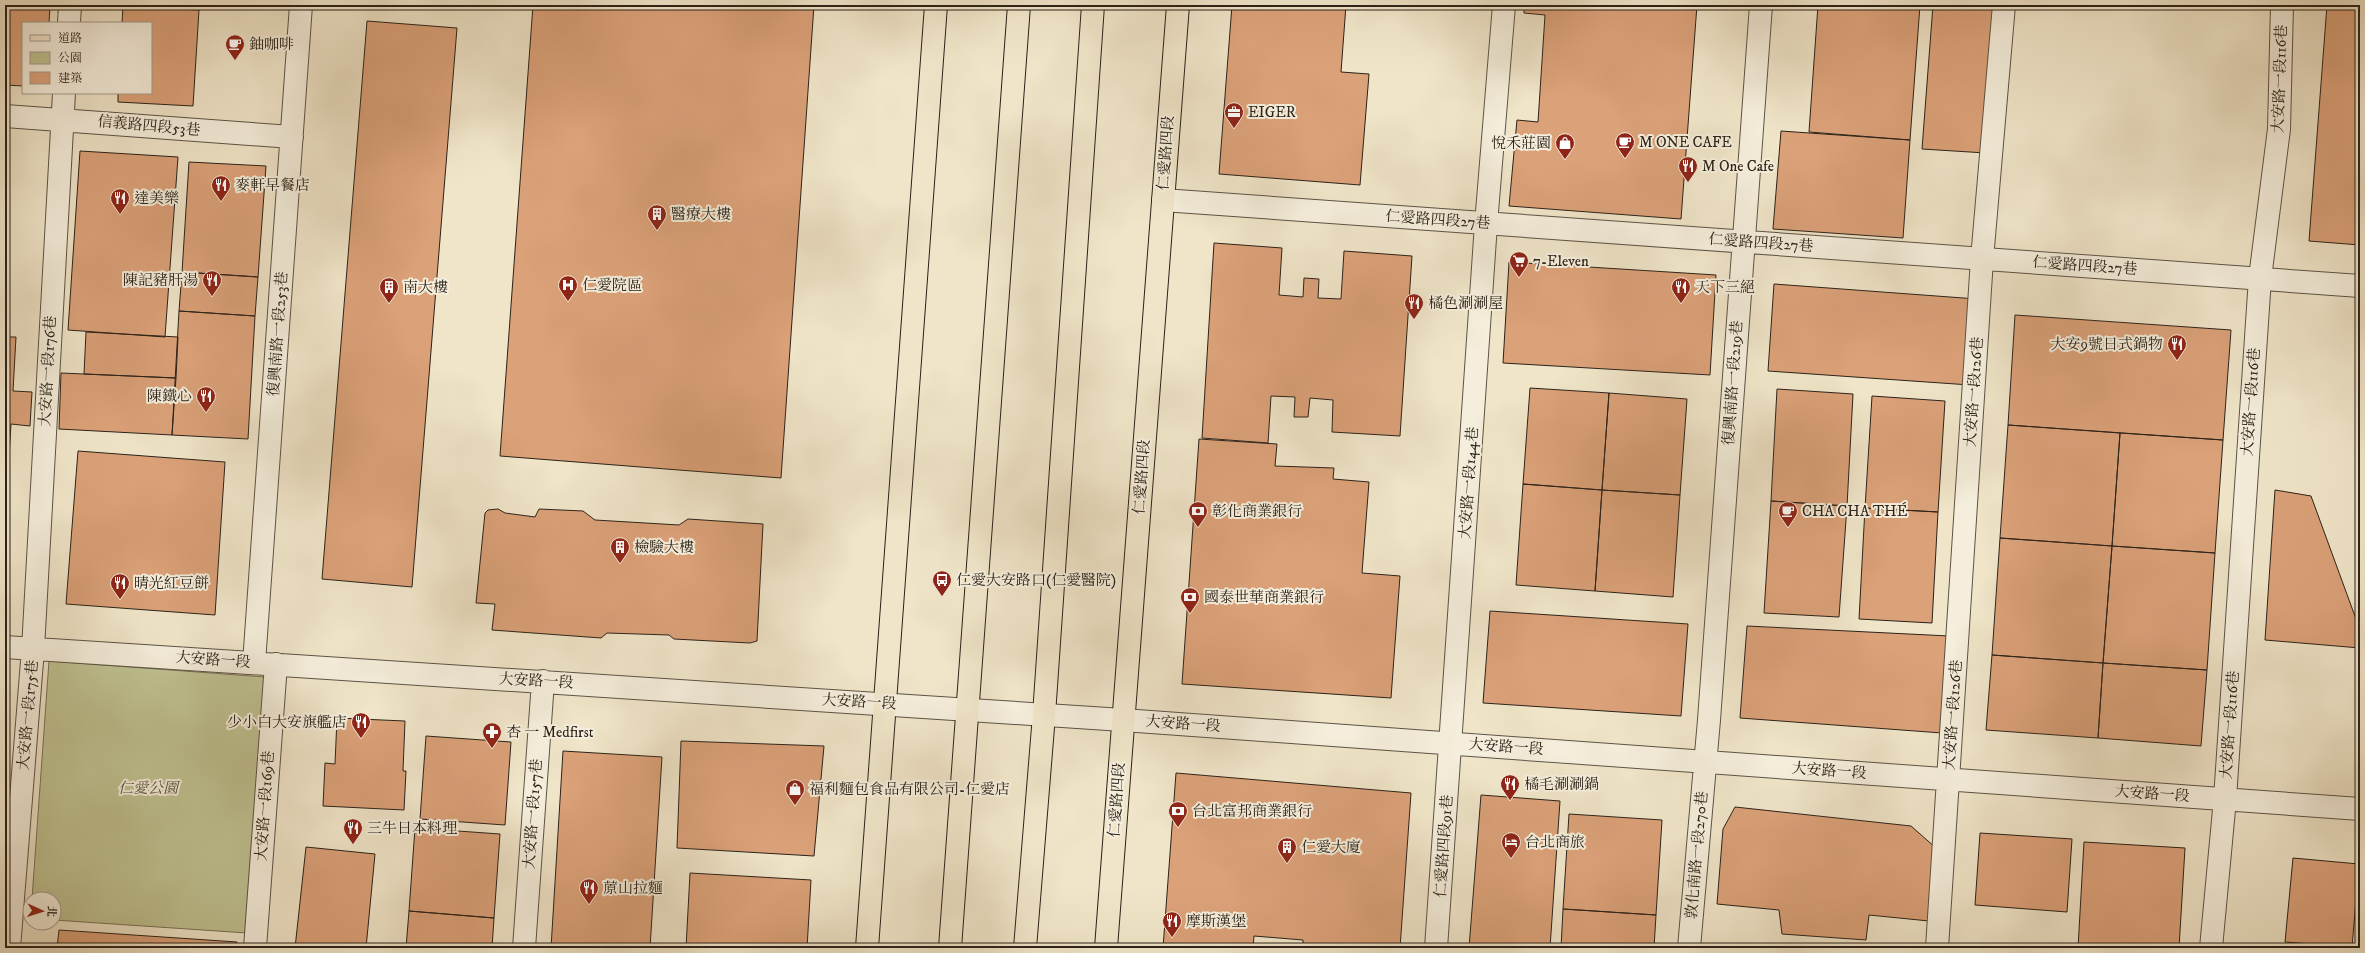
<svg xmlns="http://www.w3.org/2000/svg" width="2365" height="953" font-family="'IM FELL DW Pica','Noto Serif TC',serif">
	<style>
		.green { fill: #c0c292; stroke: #767256 }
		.building { fill: #dba179; stroke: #2b2219 }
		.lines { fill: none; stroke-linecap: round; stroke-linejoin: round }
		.minor-casing { stroke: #5c5345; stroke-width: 24 }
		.major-casing { stroke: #2b2219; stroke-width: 24 }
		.minor { stroke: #f5eedc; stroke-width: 22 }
		.major { stroke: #f0e5c9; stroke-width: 22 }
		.labels { text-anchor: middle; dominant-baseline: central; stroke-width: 4; stroke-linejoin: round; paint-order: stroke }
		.poi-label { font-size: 15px; fill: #2b2219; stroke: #f5eedc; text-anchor: start }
		.street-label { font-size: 15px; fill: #2b2219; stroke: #f5eedc }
		.park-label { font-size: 15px; font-style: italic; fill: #58523d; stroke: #f5eedc }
	</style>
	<rect width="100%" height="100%" fill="#f0e5c9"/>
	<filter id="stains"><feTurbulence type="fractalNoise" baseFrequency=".005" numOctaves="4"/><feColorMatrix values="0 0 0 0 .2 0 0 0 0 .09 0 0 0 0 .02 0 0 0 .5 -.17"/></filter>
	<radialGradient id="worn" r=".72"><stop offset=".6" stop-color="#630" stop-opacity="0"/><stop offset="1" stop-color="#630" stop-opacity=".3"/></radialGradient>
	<!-- green -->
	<path class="green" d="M49,661l216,16 -18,256 -193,-13v-21h-22z"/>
	<!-- building -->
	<path class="building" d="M5,5l45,1 -1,17h-26v63l-18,-1z
		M533,5h281l-33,473 -281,-22z
		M1232,5h114l-5,67 28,2 -9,111 -141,-11z
		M1524,5h173l-16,214 -172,-13 8,-86 21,2 7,-107 -21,-2z
		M1818,5h102l-10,135 -101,-8z
		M1933,5h64l-11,148 -64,-4z
		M2327,5h33v240l-51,-4z
		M123,6l76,4 -6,96 -75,-4v-9h33v-70h-29z
		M367,21l90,7 -45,559 -90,-8z
		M1781,131l129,9 -7,98 -130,-9z
		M80,151l98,6 -13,180 -97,-7z
		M189,162l77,4 -8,111 -76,-5z
		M1214,243l68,5 -3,47 24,2 1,-19 15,1 -1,19 23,1 3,-48 68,5 -12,180 -68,-4 1,-32 -23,-2 -2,19h-14l1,-20 -24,-1 -3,47 -66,-5z
		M1509,262l207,13 -6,100 -207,-12z
		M182,272l76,5 -3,39 -76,-5z
		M1774,284l203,15 -7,86 -202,-14z
		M179,311l76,5 -7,123 -76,-4z
		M2015,315l216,15 -8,110 -215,-15z
		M86,332l92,5 -2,41 -92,-4z
		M5,337h11l-3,54 19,1 -2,34 -19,-2 -4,63 -2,-1z
		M61,373l115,5 -4,57 -113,-6z
		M1530,388l79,5 -7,97 -79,-6z
		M1777,389l76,5 -6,112 -76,-5z
		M1609,393l78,6 -7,96 -78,-5z
		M1872,396l73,5 -7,111 -73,-4z
		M2008,425l112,8 -8,113 -112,-8z
		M2120,433l103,7 -8,113 -103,-7z
		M1199,439l78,5 -2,22 59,2 -1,11 36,3 -7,91 38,3 -9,122 -209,-14z
		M78,451l147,11 -10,153 -149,-11z
		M1523,484l79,6 -7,101 -79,-6z
		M1602,490l78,5 -7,102 -78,-6z
		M2275,490l36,6 49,134v18l-95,-8z
		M1771,501l76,5 -8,111 -75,-4z
		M1865,508l73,4 -6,111 -73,-4z
		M498,509l7,4 30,4 4,-8 44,2 12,9 84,5 9,-6 75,5 -6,117 -7,2 -76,-4 -5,-4 -62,-2 -6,5 -109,-8 3,-26 -19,-1 9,-90 3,-3z
		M5,531l4,1 -4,63z
		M2000,538l112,8 -9,117 -111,-8z
		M2112,546l103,7 -8,117 -104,-7z
		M1490,611l198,13 -7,92 -198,-13z
		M1747,626l202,10 -7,97 -202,-15z
		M1992,655l111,8 -5,75 -112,-8z
		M2103,663l104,7 -6,76 -103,-8z
		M337,718l68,3 -2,50h3l-2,39 -81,-4 2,-43 10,1z
		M426,736l85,6 -6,83 -85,-6z
		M681,741l143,5 -10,110 -137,-8z
		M563,751l99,6 -12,191h-99z
		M1176,773l235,20 -11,155h-97v-8l-49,-4 -1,12h-90z
		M1481,795l79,6 -10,147h-81z
		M1735,807l176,19 25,22 -7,73 -60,-6 -3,25 -84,-6 -3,-24 -62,-6 6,-75z
		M1569,814l93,6 -6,95 -93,-6z
		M415,828l85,6 -6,84 -85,-7z
		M1980,833l92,6 -5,73 -92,-7z
		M2084,842l101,6 -6,100h-101z
		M306,847l69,7 -9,94h-71z
		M2293,858l66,6 -7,83 -67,-5z
		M690,873l121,7 -4,68h-121z
		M1563,909l93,6 -2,33h-93z
		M409,911l85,7 -2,30h-86z
		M59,930l178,12 -1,6h-179z
		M2263,945l44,3h-44z"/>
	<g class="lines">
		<defs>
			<path id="minor" d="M69,23l1,-18
				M5,116l287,21
				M1163,200l1197,86
				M5,647l1118,73 1237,89
				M254,663l47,-658
				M9,948l24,-299 31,-556
				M255,948l21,-284
				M524,948l19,-267
				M1436,948l50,-724 18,-219
				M1689,948l20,-228 52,-715
				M1937,948l45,-689 22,-254
				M2211,948l14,-149 35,-521 19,-149 3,-124"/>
			<path id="major" d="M867,948l69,-943
				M950,948l69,-943
				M1025,948l19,-233 49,-710
				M1106,948l72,-943"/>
		</defs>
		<!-- minor casing -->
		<use href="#minor" class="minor-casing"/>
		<!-- major casing -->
		<use href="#major" class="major-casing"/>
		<!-- minor -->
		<use href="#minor" class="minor"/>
		<!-- major -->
		<use href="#major" class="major"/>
	</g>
	<!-- icons -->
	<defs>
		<symbol id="cafe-pin" viewBox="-11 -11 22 30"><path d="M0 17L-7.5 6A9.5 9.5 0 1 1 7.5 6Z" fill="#8f2418" stroke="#f5eedc"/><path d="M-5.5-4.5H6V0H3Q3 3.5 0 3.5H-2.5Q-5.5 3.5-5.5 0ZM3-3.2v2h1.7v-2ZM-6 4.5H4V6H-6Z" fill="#fff"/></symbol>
		<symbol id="office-pin" viewBox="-11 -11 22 30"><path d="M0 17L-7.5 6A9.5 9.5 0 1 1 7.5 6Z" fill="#8f2418" stroke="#f5eedc"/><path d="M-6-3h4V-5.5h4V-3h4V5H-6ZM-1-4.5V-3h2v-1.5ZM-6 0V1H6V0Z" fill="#fff"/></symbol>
		<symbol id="shop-pin" viewBox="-11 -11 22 30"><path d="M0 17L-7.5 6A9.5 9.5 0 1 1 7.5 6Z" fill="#8f2418" stroke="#f5eedc"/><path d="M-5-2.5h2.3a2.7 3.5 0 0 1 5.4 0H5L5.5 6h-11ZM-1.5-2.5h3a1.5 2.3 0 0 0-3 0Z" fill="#fff"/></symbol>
		<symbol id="restaurant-pin" viewBox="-11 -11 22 30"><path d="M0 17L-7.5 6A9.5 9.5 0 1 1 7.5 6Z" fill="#8f2418" stroke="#f5eedc"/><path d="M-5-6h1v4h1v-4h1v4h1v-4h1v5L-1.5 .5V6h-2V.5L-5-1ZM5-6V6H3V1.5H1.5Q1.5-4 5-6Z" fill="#fff"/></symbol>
		<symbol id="building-pin" viewBox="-11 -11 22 30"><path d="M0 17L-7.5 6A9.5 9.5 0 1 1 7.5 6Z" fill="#8f2418" stroke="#f5eedc"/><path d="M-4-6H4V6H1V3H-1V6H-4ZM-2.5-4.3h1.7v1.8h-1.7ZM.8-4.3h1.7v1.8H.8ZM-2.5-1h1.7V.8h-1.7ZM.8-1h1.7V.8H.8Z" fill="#fff"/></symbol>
		<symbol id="supermarket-pin" viewBox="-11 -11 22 30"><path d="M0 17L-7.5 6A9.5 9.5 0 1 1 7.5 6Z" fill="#8f2418" stroke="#f5eedc"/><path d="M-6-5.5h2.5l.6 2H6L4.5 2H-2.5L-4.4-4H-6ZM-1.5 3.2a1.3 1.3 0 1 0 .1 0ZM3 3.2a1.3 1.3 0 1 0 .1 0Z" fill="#fff"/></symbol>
		<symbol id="hospital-pin" viewBox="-11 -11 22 30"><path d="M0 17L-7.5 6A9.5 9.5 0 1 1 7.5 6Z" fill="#8f2418" stroke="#f5eedc"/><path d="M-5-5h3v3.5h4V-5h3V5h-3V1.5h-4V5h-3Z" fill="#fff"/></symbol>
		<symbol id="bank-pin" viewBox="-11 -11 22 30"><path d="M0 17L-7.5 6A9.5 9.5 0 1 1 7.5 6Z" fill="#8f2418" stroke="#f5eedc"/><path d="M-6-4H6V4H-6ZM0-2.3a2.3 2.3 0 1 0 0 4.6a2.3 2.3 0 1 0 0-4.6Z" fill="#fff"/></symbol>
		<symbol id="bus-pin" viewBox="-11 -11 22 30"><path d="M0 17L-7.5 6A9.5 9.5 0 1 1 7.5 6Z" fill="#8f2418" stroke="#f5eedc"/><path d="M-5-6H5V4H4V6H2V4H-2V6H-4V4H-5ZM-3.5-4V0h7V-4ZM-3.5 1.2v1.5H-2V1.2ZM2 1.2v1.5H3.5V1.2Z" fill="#fff"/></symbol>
		<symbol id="pharmacy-pin" viewBox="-11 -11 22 30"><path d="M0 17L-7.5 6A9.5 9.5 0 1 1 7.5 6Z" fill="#8f2418" stroke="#f5eedc"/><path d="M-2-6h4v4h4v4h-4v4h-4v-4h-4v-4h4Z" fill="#fff"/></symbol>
		<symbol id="hotel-pin" viewBox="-11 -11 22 30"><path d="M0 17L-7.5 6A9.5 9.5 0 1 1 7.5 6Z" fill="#8f2418" stroke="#f5eedc"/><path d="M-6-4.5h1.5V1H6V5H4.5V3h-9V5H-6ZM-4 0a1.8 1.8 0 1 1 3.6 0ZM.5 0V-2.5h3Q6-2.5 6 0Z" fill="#fff"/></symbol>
	</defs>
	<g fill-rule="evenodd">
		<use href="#cafe-pin" x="224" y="33" width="22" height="30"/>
		<use href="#office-pin" x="1223" y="101" width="22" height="30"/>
		<use href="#cafe-pin" x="1614" y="131" width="22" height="30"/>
		<use href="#shop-pin" x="1554" y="132" width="22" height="30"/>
		<use href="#restaurant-pin" x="1677" y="155" width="22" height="30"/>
		<use href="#restaurant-pin" x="210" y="174" width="22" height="30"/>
		<use href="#restaurant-pin" x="109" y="187" width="22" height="30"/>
		<use href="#building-pin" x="646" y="203" width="22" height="30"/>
		<use href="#supermarket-pin" x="1508" y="250" width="22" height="30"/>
		<use href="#restaurant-pin" x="201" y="269" width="22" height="30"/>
		<use href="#hospital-pin" x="557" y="274" width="22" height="30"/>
		<use href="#building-pin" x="378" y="276" width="22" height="30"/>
		<use href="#restaurant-pin" x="1670" y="276" width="22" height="30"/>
		<use href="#restaurant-pin" x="1403" y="292" width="22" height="30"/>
		<use href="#restaurant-pin" x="2166" y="333" width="22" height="30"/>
		<use href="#restaurant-pin" x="195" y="385" width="22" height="30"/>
		<use href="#bank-pin" x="1187" y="500" width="22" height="30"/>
		<use href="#cafe-pin" x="1777" y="500" width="22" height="30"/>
		<use href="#building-pin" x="609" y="536" width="22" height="30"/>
		<use href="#bus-pin" x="931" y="569" width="22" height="30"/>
		<use href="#restaurant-pin" x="109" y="572" width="22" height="30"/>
		<use href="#bank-pin" x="1179" y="586" width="22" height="30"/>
		<use href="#restaurant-pin" x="350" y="711" width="22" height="30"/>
		<use href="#pharmacy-pin" x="481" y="721" width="22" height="30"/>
		<use href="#restaurant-pin" x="1499" y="773" width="22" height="30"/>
		<use href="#shop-pin" x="784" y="778" width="22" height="30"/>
		<use href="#bank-pin" x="1167" y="800" width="22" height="30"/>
		<use href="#restaurant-pin" x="342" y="817" width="22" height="30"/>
		<use href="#hotel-pin" x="1500" y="831" width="22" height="30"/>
		<use href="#building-pin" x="1276" y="836" width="22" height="30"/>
		<use href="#restaurant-pin" x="578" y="877" width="22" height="30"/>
		<use href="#restaurant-pin" x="1161" y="910" width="22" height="30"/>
	</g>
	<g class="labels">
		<!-- poi labels -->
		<g class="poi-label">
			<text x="249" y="44">鈾咖啡</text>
			<text x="1248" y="112">EIGER</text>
			<text x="1639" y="142">M ONE CAFE</text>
			<text x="1551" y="143" text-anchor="end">悅禾莊園</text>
			<text x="1702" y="166">M One Cafe</text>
			<text x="235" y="185">麥軒早餐店</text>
			<text x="134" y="198">達美樂</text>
			<text x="671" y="214">醫療大樓</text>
			<text x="1533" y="261">7-Eleven</text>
			<text x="198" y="280" text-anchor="end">陳記豬肝湯</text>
			<text x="582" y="285">仁愛院區</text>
			<text x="403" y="287">南大樓</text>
			<text x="1695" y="287">天下三絕</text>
			<text x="1428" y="303">橘色涮涮屋</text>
			<text x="2163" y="344" text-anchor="end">大安9號日式鍋物</text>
			<text x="192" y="396" text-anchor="end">陳鐵心</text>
			<text x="1212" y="511">彰化商業銀行</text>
			<text x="1802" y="511">CHA CHA THÉ</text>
			<text x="634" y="547">檢驗大樓</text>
			<text x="956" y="580">仁愛大安路口(仁愛醫院)</text>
			<text x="134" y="583">晴光紅豆餅</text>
			<text x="1204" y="597">國泰世華商業銀行</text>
			<text x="347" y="722" text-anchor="end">少小白大安旗艦店</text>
			<text x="506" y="732">杏 一 Medfirst</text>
			<text x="1524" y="784">橘毛涮涮鍋</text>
			<text x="809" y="789">福利麵包食品有限公司-仁愛店</text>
			<text x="1192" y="811">台北富邦商業銀行</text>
			<text x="367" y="828">三牛日本料理</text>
			<text x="1525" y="842">台北商旅</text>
			<text x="1301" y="847">仁愛大廈</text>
			<text x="603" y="888">蒝山拉麵</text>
			<text x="1186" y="921">摩斯漢堡</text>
		</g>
		<!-- street labels -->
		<g class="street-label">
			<text transform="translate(2280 79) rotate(-88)">大安路一段116巷</text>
			<text transform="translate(149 126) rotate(5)">信義路四段53巷</text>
			<text transform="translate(1166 153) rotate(-86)">仁愛路四段</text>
			<text transform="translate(1438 220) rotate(4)">仁愛路四段27巷</text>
			<text transform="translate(1761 243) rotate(4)">仁愛路四段27巷</text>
			<text transform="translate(2085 266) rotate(4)">仁愛路四段27巷</text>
			<text transform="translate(278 334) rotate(-86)">復興南路一段253巷</text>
			<text transform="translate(48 371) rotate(-87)">大安路一段176巷</text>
			<text transform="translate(1733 383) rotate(-86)">復興南路一段219巷</text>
			<text transform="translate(1974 392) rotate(-86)">大安路一段126巷</text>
			<text transform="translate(2251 402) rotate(-86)">大安路一段116巷</text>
			<text transform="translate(1142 477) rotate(-86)">仁愛路四段</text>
			<text transform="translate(1469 483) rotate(-86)">大安路一段144巷</text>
			<text transform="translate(213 660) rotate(4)">大安路一段</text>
			<text transform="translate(536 681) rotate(3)">大安路一段</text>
			<text transform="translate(859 702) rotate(3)">大安路一段</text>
			<text transform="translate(28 715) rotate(-85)">大安路一段175巷</text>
			<text transform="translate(1953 715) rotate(-86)">大安路一段126巷</text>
			<text transform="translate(1183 724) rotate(4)">大安路一段</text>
			<text transform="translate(2230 725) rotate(-86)">大安路一段116巷</text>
			<text transform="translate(1506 747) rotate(4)">大安路一段</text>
			<text transform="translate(1829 771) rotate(4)">大安路一段</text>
			<text transform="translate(2152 794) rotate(4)">大安路一段</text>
			<text transform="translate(1117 800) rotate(-86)">仁愛路四段</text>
			<text transform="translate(265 806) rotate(-86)">大安路一段169巷</text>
			<text transform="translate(533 814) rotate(-86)">大安路一段157巷</text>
			<text transform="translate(1444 846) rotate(-86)">仁愛路四段91巷</text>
			<text transform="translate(1697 855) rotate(-85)">敦化南路一段270巷</text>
		</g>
		<!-- park labels -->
		<g class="park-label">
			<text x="148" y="788">仁愛公園</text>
		</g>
	</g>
	<!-- margin -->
	<rect width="2365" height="953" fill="none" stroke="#f0e5c9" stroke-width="20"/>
	<rect x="6" y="6" width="2353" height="941" fill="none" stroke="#2b2219" stroke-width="2"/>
	<rect x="10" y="10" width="2345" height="933" fill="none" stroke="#2b2219"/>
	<!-- legend -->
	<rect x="22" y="22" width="130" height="72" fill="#f5eedc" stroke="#a49c8e"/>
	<rect x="30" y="35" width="20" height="6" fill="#f0e5c9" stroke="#a49c8e"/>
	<text x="58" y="42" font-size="12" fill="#2b2219">道路</text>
	<rect x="30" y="52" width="20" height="12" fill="#c0c292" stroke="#a49c8e"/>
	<text x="58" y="62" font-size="12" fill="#2b2219">公園</text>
	<rect x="30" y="72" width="20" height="12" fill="#dba179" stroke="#a49c8e"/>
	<text x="58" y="82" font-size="12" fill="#2b2219">建築</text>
	<!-- north arrow -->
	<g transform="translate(42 911) rotate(93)"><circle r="19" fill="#f5eedc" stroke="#a49c8e"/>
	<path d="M0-3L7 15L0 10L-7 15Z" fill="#8f2418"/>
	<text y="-6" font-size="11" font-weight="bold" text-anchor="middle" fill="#2b2219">北</text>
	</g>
	<rect width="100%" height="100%" filter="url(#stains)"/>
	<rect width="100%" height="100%" fill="url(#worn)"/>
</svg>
